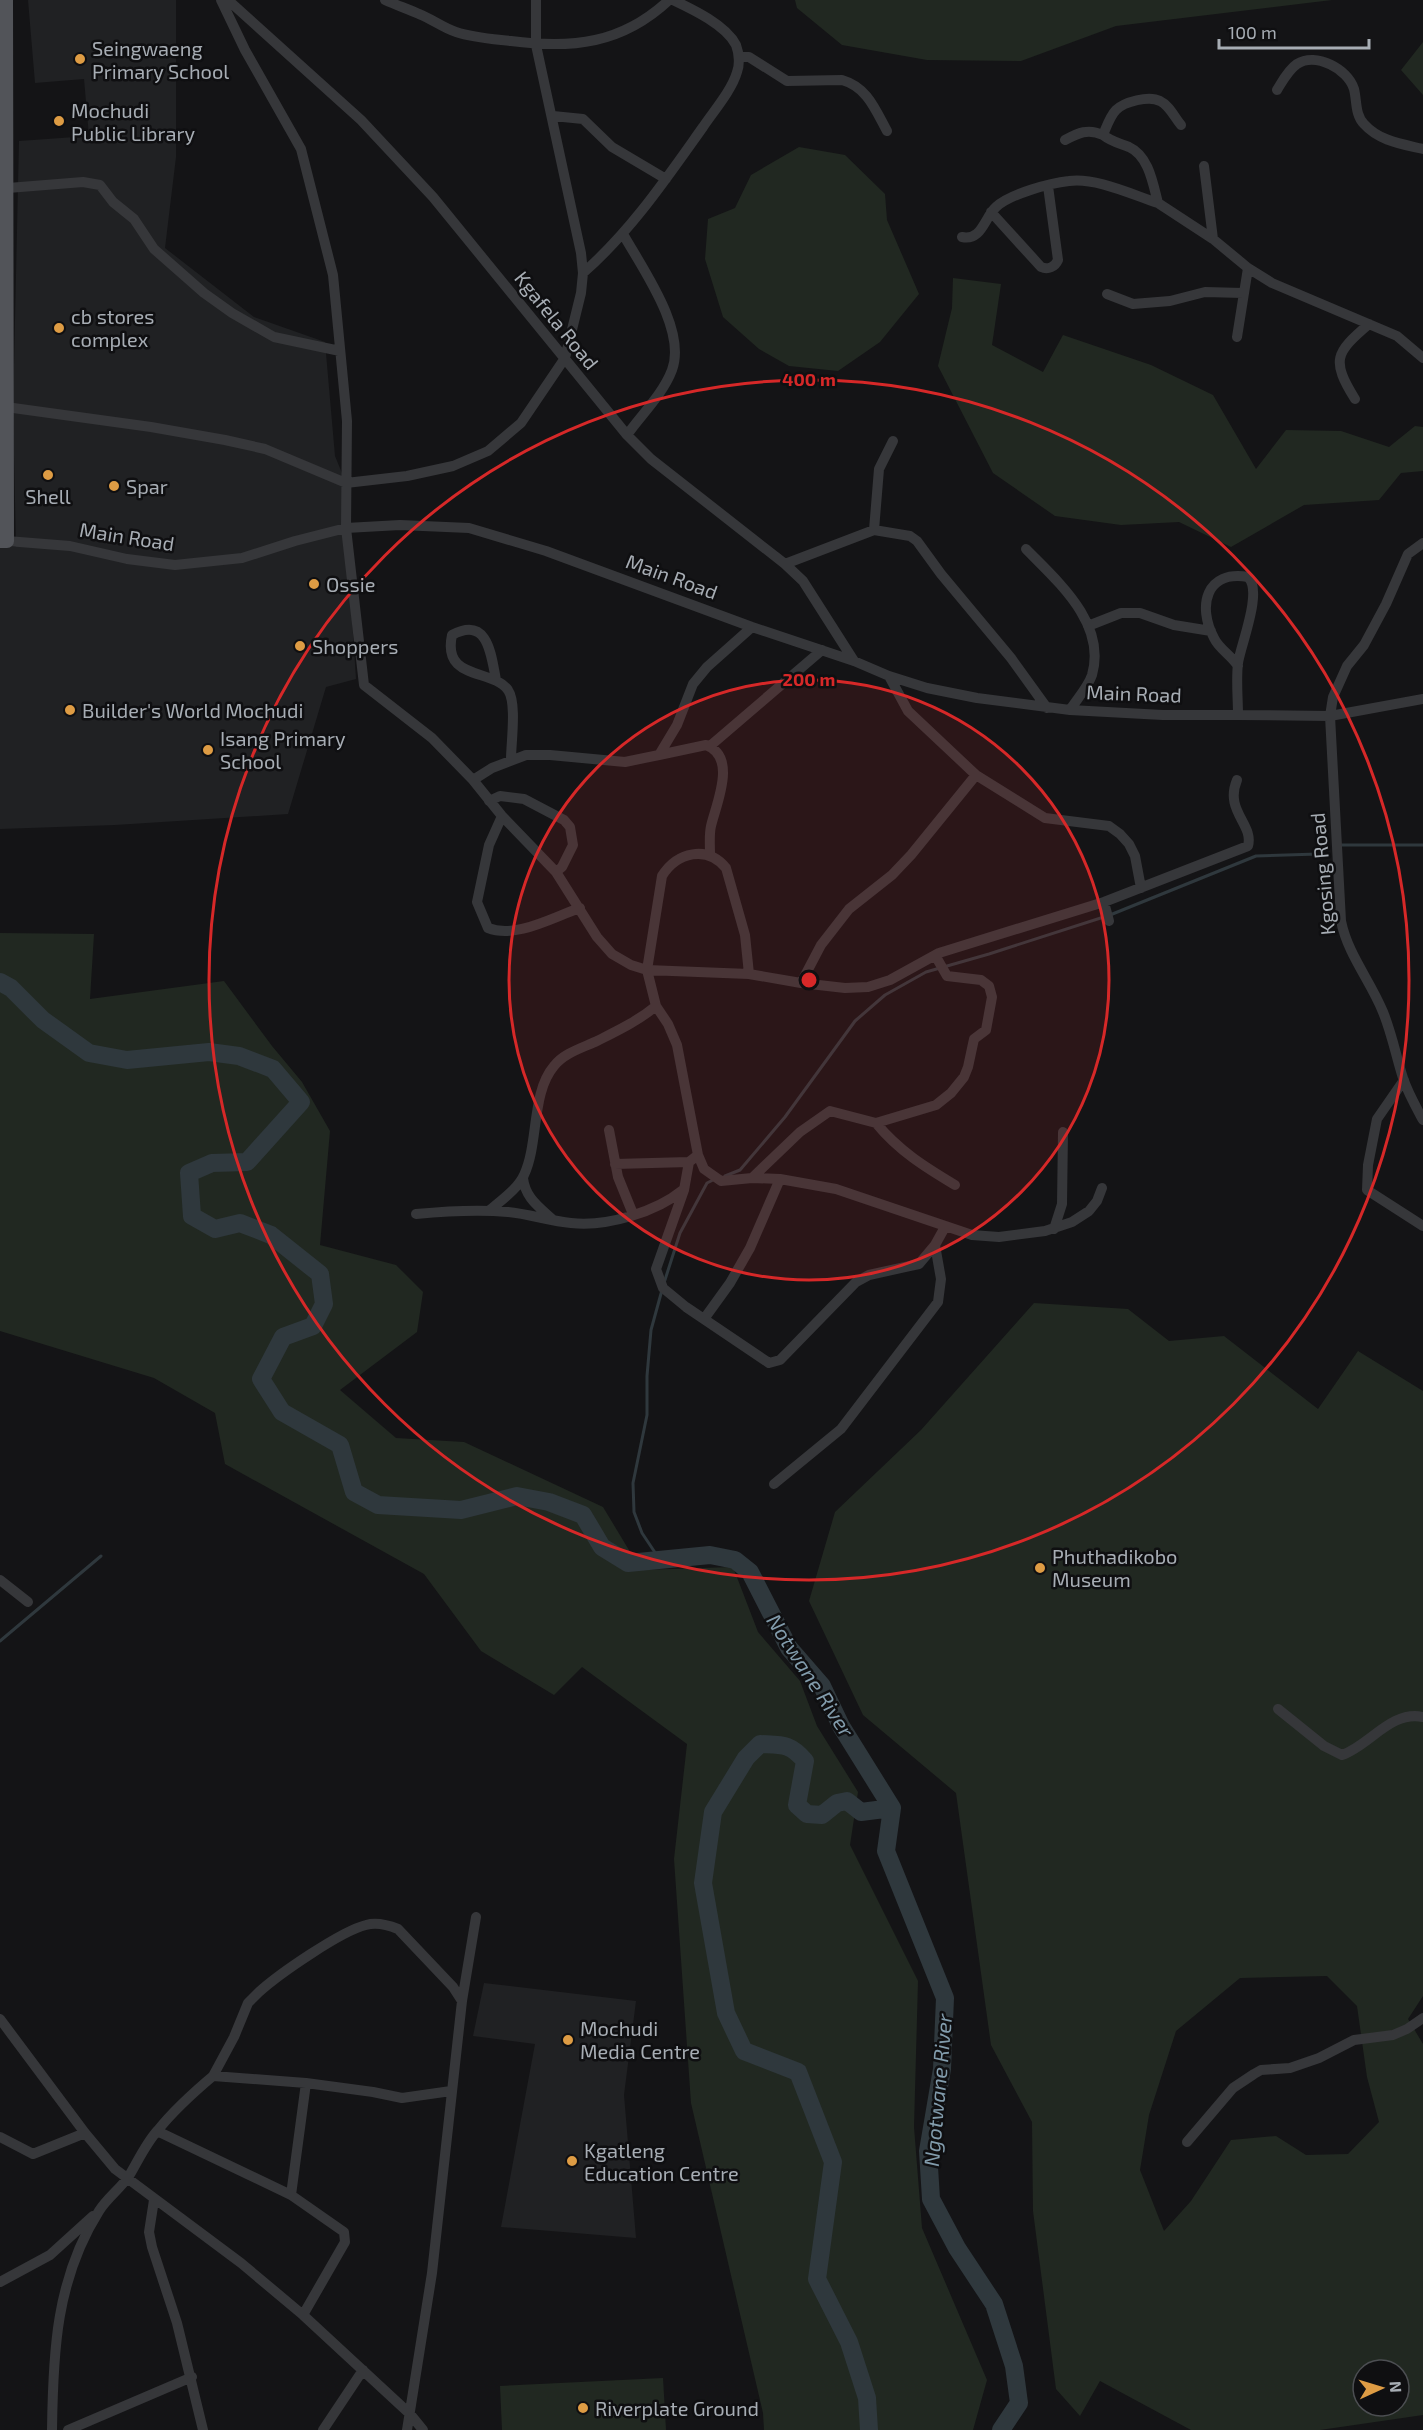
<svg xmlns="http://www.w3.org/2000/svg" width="1423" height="2430" font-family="'Exo 2',sans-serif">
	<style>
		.built { fill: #202123 }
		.green { fill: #212821; fill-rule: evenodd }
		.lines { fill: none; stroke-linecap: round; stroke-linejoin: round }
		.stream { stroke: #2f383d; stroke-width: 3 }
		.river { stroke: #2f383d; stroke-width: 18 }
		.minor { stroke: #36373a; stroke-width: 10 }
		.major { stroke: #525459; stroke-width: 14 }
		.ring { fill: none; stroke: #d62828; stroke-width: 3 }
		.poi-dot { fill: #de9c44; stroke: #0f0f11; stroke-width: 2 }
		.labels { text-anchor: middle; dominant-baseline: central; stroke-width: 5; stroke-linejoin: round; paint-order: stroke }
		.poi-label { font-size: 20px; fill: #a7adb4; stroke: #0f0f11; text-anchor: start }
		.street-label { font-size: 20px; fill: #a7adb4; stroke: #0f0f11 }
		.water-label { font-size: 21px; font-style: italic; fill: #829cac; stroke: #0f0f11 }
		.centre { fill: #d62828; stroke: #0f0f11; stroke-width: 3 }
		.ring-label { font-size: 18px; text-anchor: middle; font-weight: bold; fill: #d62828; stroke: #0f0f11; stroke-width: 5; stroke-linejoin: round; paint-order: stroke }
	</style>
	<rect width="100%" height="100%" fill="#141416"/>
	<!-- built -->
	<path class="built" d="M28,0h148v157l-11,91 89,69 71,25 10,114 11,27v45l10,151 -30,8 -38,127 -173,11 -115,4v-283l16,1 -3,-138 6,-268 70,-5 -5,-57 -49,4z
		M484,1983l152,18 -12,94 12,143 -135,-11 34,-183 -62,-8z"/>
	<!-- green -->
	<path class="green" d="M795,0h537l-216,26 -95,35 -94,-1 -85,-15 -45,-37z
		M1423,42v53l-22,-25z
		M799,147l46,8 40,39 2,26 32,74 -39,48 -42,29 -49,-5 -30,-17 -36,-32 -18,-58 3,-40 27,-11 16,-33z
		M953,278l48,6 -9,61 51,27 20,-37 88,30 62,30 43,74 30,-39 55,1 48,16 26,-21 8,1v44l-22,2 -22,27 -75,5 -73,42 -52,-25 -58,3 -66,-9 -62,-43 -55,-107 14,-58z
		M0,933l94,1 -4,65 134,-18 48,65 30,36 28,49 -10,114 76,20 27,27 -6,40 -77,58 56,48 68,4 139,65 38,63 92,-3 25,65 42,49 17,45 41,66 -8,53 68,136 -4,146 8,101 65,152 -14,50h-209l-1,-17 -72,-310 -17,-244 13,-115 -105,-77 -28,28 -73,-44 -57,-77 -199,-110 -10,-51 -61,-35 -154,-47z
		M1034,1303l94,6 41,32 55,-5 94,73 40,-58 65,40v605l-15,23 15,25v371l-103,15h-129l-91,-49 -20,35 -24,-27 -23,-178 -1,-89 -41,-77 -35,-252 -93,-78 -54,-114 26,-89 86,-82zM1327,1976l30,30 10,71 12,45 -31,32 -42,1 -30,-19 -45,4 -40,61 -27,30 -24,-61 9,-55 27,-84 64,-53zM1363,2370h36v36h-36z
		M663,2378l3,52h-164l-2,-44z"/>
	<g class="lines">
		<!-- stream -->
		<path class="stream" d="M1341,845h82
			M725,1176l15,-6 45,-53 70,-96 30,-26 41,-23 63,-18 121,-39 146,-59 62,-2
			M664,1283l16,-50 27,-50 6,-3
			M660,1560l-18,-27 -8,-21 -1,-29 14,-68v-39l4,-46 11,-40
			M0,1641l101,-85"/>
		<!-- river -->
		<path class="river" d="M0,982l11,6 32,32 46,33 38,7 82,-8 30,4 34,13 28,33 -54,60 -35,1 -23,10 3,43 23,13 25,-6 31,12 49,39 4,30 -11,22 -30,11 -22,42 21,33 58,33 14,47 24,13 83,5 56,-14 32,6 34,13 19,32 26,16 82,-8 25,5 15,12 39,76 33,38 19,40 51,82 -31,4 -14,-11 -10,2 -15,12 -15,-1 -10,-9 8,-44c-15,-18 -23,-16 -45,-17l-14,14 -33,54 -10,71 23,130 18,38 54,21 35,90 -16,117 32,63 18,56 2,32
			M892,1808l-6,43 59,147 -3,71 -14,82 3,48 26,49 37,56 20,62 5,37 -18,27"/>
		<!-- minor -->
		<path class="minor" d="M221,0l24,50 56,99 32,126 14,146 -1,107 18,157 68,53 41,42 29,36 54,56 41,65 15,17 19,11 16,5 102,4 52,9 44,5 23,-1 22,-7 49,-27 165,-51 144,-56c6,-22 -24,-35 -11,-66
			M228,0l133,120 72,77 194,238 24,24 134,105 18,17 51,80
			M385,0c11,5 23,9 34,14 13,5 24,14 37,18 18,6 37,7 55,9 61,8 111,3 158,-41
			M739,57h10l38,24 55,-1c25,7 33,29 45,51
			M1277,90c5,-8 11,-20 20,-26 19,-12 51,5 57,25 3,12 1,26 10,35 15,17 38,20 59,25
			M553,116l30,3 29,28 54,32
			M1181,125c-6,-7 -12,-20 -21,-24 -11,-6 -36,1 -44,9 -6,6 -10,18 -13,25 9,7 16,8 26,12 20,9 24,37 29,56l55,36 35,29 24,15 125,53 26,22
			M1065,140c13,-7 23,-12 38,-5
			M1204,166l9,73
			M8,188l75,-6 17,3 13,17 21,17 20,30 50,44 28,20 42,24 66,14
			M991,212l50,55c7,3 14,0 17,-7l-10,-74
			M623,234c19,34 64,96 49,136 -9,24 -31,45 -45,65
			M962,237c20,4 22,-19 34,-30 14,-13 54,-24 73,-26 26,-4 64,14 89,22
			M583,273c48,-42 83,-94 120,-146 10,-15 29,-37 34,-55 3,-7 2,-19 -1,-27 -10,-20 -44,-36 -63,-45
			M1107,294l26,10 37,-3 35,-9 38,1
			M1237,337l11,-69
			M1355,399c-24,-39 -20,-46 14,-75
			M6,407l145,20 74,13 40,9 81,34 61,-7 46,-10 35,-15 33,-28 44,-65 16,-65 2,-20 -2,-20 -45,-208v-45
			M874,530l36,6 7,5 24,33 70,84 36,50
			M7,541l63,5 57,13 48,6 67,-7 53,-17 51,-13 54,-3 69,3 77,23 206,76 102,34 35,15 38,12 50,10 93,12 93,5h75l92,1 93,-17
			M1423,543l-15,11 -22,50 -22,41 -17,21 -14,31 -3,19 11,205c7,34 29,59 42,91 9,22 13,44 20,66 5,15 13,29 20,42
			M1026,549c31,32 81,74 66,126 -4,12 -15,24 -22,35
			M785,564l89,-34 5,-61 14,-28
			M1088,626l33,-13h19l34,12 37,6
			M1238,666c-7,-11 -19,-17 -24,-28 -17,-32 -8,-68 34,-61 15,14 -7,67 -10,86 -2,17 0,35 0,52
			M889,676l19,35 68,64 69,43 64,8 11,8 9,10 6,12 6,32
			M496,680c-5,-26 -8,-64 -44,-45 -10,46 40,33 56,55 9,13 3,53 3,69
			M710,746l112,-96
			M659,755l47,-10c32,12 10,59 5,81 -2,9 -1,18 -1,28
			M473,780l19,-12 34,-13h24l75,7 34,-7 18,-30 16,-41 14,-17 45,-40
			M489,801l11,-5 24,3 40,21 6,7 3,18 -11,22 -6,5
			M502,816l-13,29 -12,57 11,26c28,11 65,-11 92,-20
			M1104,902l5,19
			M749,974l-4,-39 -19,-67c-19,-23 -49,-16 -64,8l-15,94 9,36 12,18 9,21 21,110 6,14 17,12 31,-3 48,-46 30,-21 46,12 60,-18 15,-12 13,-16 4,-10 6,-28 12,-9 6,-33 -3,-11 -8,-6 -34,-4 -12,-21
			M801,983l20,-38 28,-36 43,-34 19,-20 65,-80
			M1404,1080l-27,39 -9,46 -1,25 56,36
			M876,1123c23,28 49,44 79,62
			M609,1130l9,47 15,37
			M698,1155l-9,7 -5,28 -28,79 7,19 23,19 83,56 11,-3 76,-78 13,-7 50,-11 16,-19 10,-18
			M615,1164l74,-2
			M523,1178c2,19 15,28 29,41
			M752,1178l28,1 56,10 136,46 27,2 46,-6 27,-9 17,-11 8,-10 5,-13
			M489,1211c11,-10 29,-22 35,-36 15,-32 7,-82 30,-109 10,-13 28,-18 43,-25 20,-10 41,-20 59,-35
			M416,1214c31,-3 61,-5 92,-2 21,2 42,9 63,11 36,4 85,-11 112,-33
			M1054,1229l8,-25 1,-72
			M704,1319l26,-36 20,-35 30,-69
			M774,1484l67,-55 97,-127 3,-23 -6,-34
			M0,1580l28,22
			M1278,1709l46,37 18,9c27,-9 49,-45 81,-38
			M0,2019l85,114 30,36 126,94 62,52 107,99 13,16
			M213,2076l21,-39 14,-34 11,-11c20,-18 82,-61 107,-67 11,-3 22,0 32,4l55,58 9,14
			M157,2131l134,64 53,37 1,10 -42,73
			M0,2137l33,17 52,-21
			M1187,2142l46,-54 21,-14 7,-4 29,-2 29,-10 35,-18 39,-5 14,-6 16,-11
			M291,2195l15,-112
			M154,2200l-5,32 3,15 25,76 26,107
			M0,2282l50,-27 43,-39
			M52,2430c1,-78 4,-151 47,-219 8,-13 21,-22 30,-35 9,-15 17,-33 29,-46 16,-20 36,-38 55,-54l93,7 67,9 29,6 49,-7
			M68,2430l124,-53
			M323,2430l40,-60
			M407,2430l25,-157 30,-272 14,-84"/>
		<!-- major -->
		<path class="major" d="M0,541h7l-1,-541"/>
	</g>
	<!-- distance rings -->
	<circle cx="809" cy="980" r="300" fill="#d62828" fill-opacity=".12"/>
	<g class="ring">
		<circle cx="809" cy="980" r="300"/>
		<circle cx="809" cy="980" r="600"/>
	</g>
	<!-- markers -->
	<g class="poi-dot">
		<circle cx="80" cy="59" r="6"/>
		<circle cx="59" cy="121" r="6"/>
		<circle cx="59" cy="328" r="6"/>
		<circle cx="48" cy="475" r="6"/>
		<circle cx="114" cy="486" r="6"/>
		<circle cx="314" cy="584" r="6"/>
		<circle cx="300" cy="646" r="6"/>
		<circle cx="70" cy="710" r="6"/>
		<circle cx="208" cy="750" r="6"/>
		<circle cx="1040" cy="1568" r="6"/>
		<circle cx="568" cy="2040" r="6"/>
		<circle cx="572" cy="2161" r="6"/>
		<circle cx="583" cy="2408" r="6"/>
	</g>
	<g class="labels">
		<!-- poi labels -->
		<g class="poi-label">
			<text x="92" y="48">Seingwaeng<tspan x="92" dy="23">Primary School</tspan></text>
			<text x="71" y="110">Mochudi<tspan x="71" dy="23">Public Library</tspan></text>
			<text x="71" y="316">cb stores<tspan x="71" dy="23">complex</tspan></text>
			<text x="126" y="486">Spar</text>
			<text x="48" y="496" text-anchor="middle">Shell</text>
			<text x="326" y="584">Ossie</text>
			<text x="312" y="646">Shoppers</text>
			<text x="82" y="710">Builder's World Mochudi</text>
			<text x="220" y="738">Isang Primary<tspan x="220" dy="23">School</tspan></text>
			<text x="1052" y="1556">Phuthadikobo<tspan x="1052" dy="23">Museum</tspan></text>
			<text x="580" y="2028">Mochudi<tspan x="580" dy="23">Media Centre</tspan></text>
			<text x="584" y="2150">Kgatleng<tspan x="584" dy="23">Education Centre</tspan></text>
			<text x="595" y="2408">Riverplate Ground</text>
		</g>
		<!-- street labels -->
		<g class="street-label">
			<text transform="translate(557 320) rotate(51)">Kgafela Road</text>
			<text transform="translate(127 536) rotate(9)">Main Road</text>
			<text transform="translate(672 576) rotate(20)">Main Road</text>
			<text transform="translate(1134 693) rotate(2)">Main Road</text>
			<text transform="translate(1322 874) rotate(-95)">Kgosing Road</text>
		</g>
		<!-- water labels -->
		<g class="water-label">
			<text transform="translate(811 1675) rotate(57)">Notwane River</text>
			<text transform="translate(937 2090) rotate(-85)">Ngotwane River</text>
		</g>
	</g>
	<circle cx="809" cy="980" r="9" class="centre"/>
	<g class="ring-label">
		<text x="809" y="386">400 m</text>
		<text x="809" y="686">200 m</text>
	</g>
	<!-- north arrow -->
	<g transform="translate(1381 2388) rotate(86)"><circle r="28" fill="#0f0f11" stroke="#4c4e52" stroke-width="1.5"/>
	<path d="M0-4.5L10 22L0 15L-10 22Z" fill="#de9c44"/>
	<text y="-9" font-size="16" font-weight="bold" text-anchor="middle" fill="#a7adb4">N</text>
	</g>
	<!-- scale -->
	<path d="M1219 39v9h150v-9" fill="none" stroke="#a7adb4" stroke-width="3"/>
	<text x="1228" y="39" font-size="18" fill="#a7adb4" stroke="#0f0f11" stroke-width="4.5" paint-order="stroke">100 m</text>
</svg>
